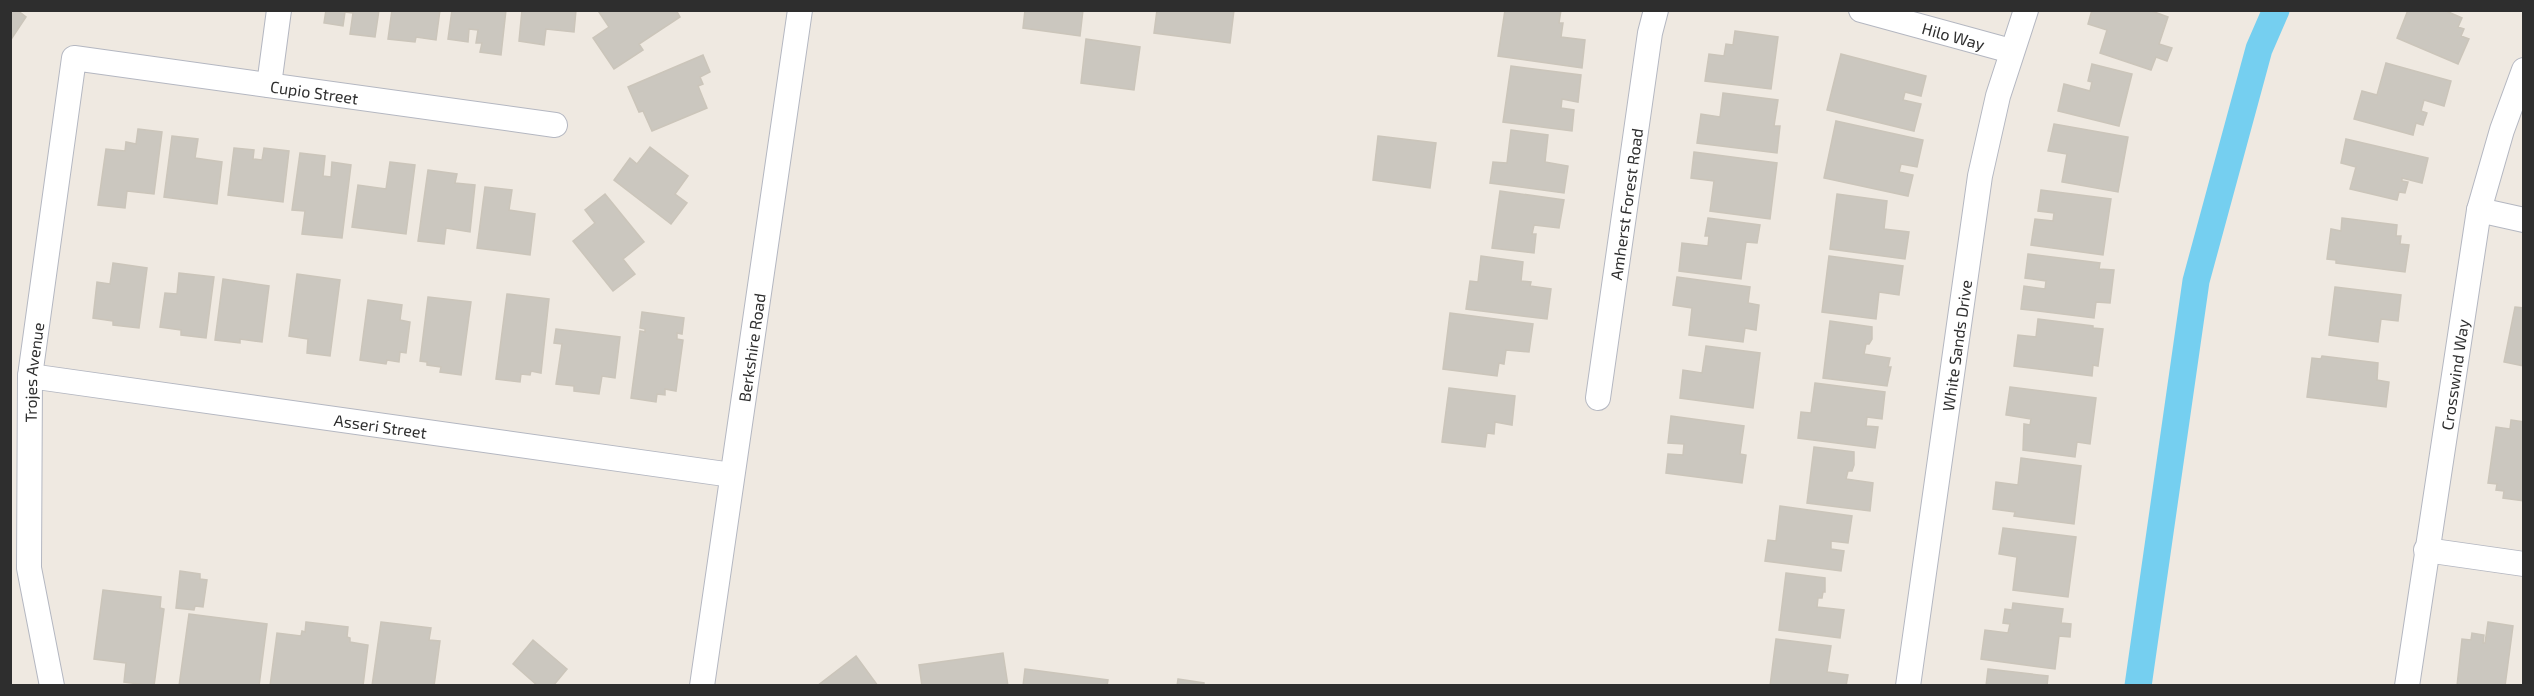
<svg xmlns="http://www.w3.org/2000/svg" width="2534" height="696" font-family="'Exo 2',sans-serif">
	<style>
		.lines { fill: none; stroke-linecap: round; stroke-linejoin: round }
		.canal { stroke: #75cff0; stroke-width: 27 }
		.building { fill: #cbc7bf; stroke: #cbc5ba; stroke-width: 1.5 }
		.minor-casing { stroke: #b4b7c1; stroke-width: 26 }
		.minor { stroke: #fff; stroke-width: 24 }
		.labels { text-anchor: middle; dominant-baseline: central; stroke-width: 4.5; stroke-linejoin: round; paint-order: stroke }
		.street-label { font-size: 16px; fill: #2e2e2e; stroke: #fff }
	</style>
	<rect width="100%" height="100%" fill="#efe9e1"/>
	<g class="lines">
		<!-- canal -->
		<path class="canal" d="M2138,686l58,-405 63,-232 17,-39"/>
	</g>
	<!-- building -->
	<path class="building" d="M10,10h7l9,7 -14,21z
		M326,10h53l-4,27 -25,-3 3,-21 -8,-1 -2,14 -19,-3z
		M392,10h48l-4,30 -20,-3 -1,5 -27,-3z
		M452,10h54l-5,45 -21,-3 2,-9h-6l2,-13 -9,-1 -1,13 -20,-3z
		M522,10h54l-2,22 -28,-3 -2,16 -25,-4z
		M601,10h75l4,7 -41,27 4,6 -29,19 -21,-31 16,-11 -10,-15z
		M1025,10h58l-3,26 -57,-8z
		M1157,10h77l-4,33 -76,-10z
		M1505,10h56l-2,13h4l-2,14 24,3 -3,28 -84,-12z
		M2092,10h57l19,7 -9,27 13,4 -5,13 -11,-4 -5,13 -51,-17 7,-23 -19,-6z
		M2408,10h36l18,8 -4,9 6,2 -3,7 8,3 -11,25 -61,-26z
		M1735,31l43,6 -7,52 -66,-8 4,-27 15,2 2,-12 7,1z
		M1086,39l54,8 -6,43 -53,-7z
		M1841,54l85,22 -5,20 -16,-4 -2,8 18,4 -7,27 -87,-21z
		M703,55l7,17 -10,5 3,7 -5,2 9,22 -55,23 -9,-20 -4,1 -11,-25z
		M2386,63l65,18 -7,25 -20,-6 -3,11 6,2 -4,12 -7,-2 -3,12 -59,-16 8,-28 15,4z
		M2092,64l40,10 -13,52 -61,-15 6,-27 26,7 2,-9 -4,-1z
		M1511,66l70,9 -3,27 -16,-3 -1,9 13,2 -2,21 -69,-9z
		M1723,93l55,7 -4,26h6l-3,27 -80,-10 4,-29 19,3z
		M1836,121l87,19 -6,27 -16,-3 -2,8 14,3 -5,21 -84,-18z
		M2054,124l74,13 -10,55 -56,-10 5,-28 -19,-3z
		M138,129l24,3 -8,62 -27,-3 -2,17 -27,-3 8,-56 19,2 1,-9 10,2z
		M1511,130l37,5 -3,27 23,4 -4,27 -74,-10 3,-21 14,1z
		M172,136l26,3 -3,19 27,4 -5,42 -53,-7z
		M1378,136l58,7 -6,45 -57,-8z
		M2346,139l82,19 -6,25 -20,-5v3l6,1 -3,11 -6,-1 -2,8 -47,-11 6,-22 -15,-4z
		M650,147l38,29 -13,18 12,9 -16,21 -57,-44 16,-22 7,6z
		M234,148l20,2 -1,9 9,1 2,-12 25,3 -6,51 -55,-7z
		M1694,152l83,11 -7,56 -60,-8 4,-30 -23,-3z
		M300,153l25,3 -2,20 8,1 1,-15 19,3 -9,73 -40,-4 3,-23 -13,-1z
		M390,162l25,3 -9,69 -54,-7 6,-42 28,4z
		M428,170l29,4 -2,9 20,2 -5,47 -24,-4 -2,16 -26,-3z
		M485,187l27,3 -3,20 26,4 -5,41 -53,-7z
		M2041,190l70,9 -8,56 -72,-10 4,-26 18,2 1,-8 -16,-2z
		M1500,191l64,9 -5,28 -25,-3 -2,9h4l-2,19 -42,-5z
		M605,194l39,48 -21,17 12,15 -22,17 -40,-50 22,-18 -10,-13z
		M1837,194l50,7 -3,28 25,3 -4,27 -75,-10z
		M1708,218l52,7 -3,18 -11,-1 -5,37 -62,-8 3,-28 26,3 1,-10h-4z
		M2342,218l55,7 -1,11h5l-1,8 9,1 -4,27 -69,-9v-3l-9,-1 4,-30 10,2z
		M2028,254l72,9 -1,6 15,1 -4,33 -14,-1 -2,16 -73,-9 3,-23 21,3 1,-8 -21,-3z
		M1481,256l42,6 -2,19 10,1 -1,4 21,3 -4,30 -81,-10 4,-28 8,1z
		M1829,256l74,10 -4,29 -20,-3 -3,27 -54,-7z
		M113,263l34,5 -8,60 -26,-3v-4l-20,-3 4,-36 13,2z
		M179,273l35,4 -8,61 -25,-3v-5l-21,-3 5,-34 12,1z
		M297,274l43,6 -10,76 -23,-3 1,-14 -19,-3z
		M1677,277l73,10 -2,16 11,2 -3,25 -11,-2 -2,14 -54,-7 3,-27 -19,-3z
		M223,279l46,7 -7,56 -22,-3v4l-25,-3z
		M2335,287l66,8 -3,26 -17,-2 -3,23 -49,-7z
		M507,294l42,5 -8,74 -10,-2 -1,4 -9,-1 -1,8 -24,-3z
		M428,297l43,5 -10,73 -21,-3 1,-5 -14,-2v-3l-7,-1z
		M368,300l34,5 -2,15 10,2 -4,31 -6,-1 -1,10 -12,-2 -1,4 -26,-4z
		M2515,307l9,1v58l-20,-4z
		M642,312l42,6 -2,16 -5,-1v6l6,1 -7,51 -11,-2v6l-8,-1 -1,8 -25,-4 9,-67 5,1v-3l-5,-1z
		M1450,313l83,11 -4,28 -23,-2 -2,14 -5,-1 -2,13 -54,-7z
		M2038,319l55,7v2l10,1 -5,37 -5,-1 -1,11 -78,-10 4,-31 18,2z
		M1830,321l42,6v12l-3,5h-3l-2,10 26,4 -2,9h3l-4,19 -64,-8z
		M556,329l64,8 -5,41 -13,-2 -3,18 -25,-3v-5l-18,-2 6,-40 -8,-1z
		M1706,346l54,7 -7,55 -73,-10 3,-28 19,3z
		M2322,356l56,7 -1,17 12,2 -3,25 -79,-10 5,-39 9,1z
		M1815,383l70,9 -3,27 -15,-2 -1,9 12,1 -3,21 -77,-10 3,-26 10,1z
		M2010,387l86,11 -6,46 -13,-2 -2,15 -52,-7 1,-26 6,1 1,-6 -25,-4z
		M1449,388l66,8 -3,29 -17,-3 -1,12 -7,-1 -2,14 -43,-5z
		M1671,416l73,10 -4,28 6,1 -4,28 -76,-10 2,-19 15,1 1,-11 -16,-1z
		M2511,420l13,2v79l-21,-3 1,-7 -8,-1 1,-6 -9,-1 8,-56 14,2z
		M1814,447l40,5v13l-2,6h-4l-2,8 27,4 -3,28 -63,-8z
		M2021,458l60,8 -7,58 -60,-8 1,-4 -22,-3 3,-27 22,3z
		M1780,506l72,10 -4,27 -17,-2v8l13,2 -3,20 -76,-10 3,-21 8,1z
		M2003,528l73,9 -8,60 -55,-7 4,-33 -18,-3z
		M180,571l20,3v5l7,1 -4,27 -8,-1 -1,4 -18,-2z
		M1786,573l39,5v14h-2l-1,6h-4l-1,9 27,3 -4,28 -61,-8z
		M103,590l58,7 -1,11 4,1 -10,77 -30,-4 2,-19 -32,-4z
		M2013,603l50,6 -2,14 10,1 -1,13 -11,-1 -4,33 -74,-10 4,-29 23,3 2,-9 -7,-1 2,-14 7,1z
		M189,614l78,10 -8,62h-80z
		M306,622l42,5 -1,10 3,1v4l18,3 -5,41h-93l7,-53 24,3 1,-5 3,1z
		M381,622l50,6 -2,12 11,1 -6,45h-62z
		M2488,622l25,4 -8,60h-48l5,-47 9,1 1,-7 12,2 -1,8h2z
		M1776,639l55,7 -4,26 21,3 -2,11h-76z
		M533,640l34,29 -14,17h-15l-25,-22z
		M1003,653l5,33h-86l-3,-21z
		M856,656l22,30h-61z
		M1025,669l83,11 -1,6h-84z
		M1988,669l60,7 -1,10h-61z
		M1178,679l26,4v3h-27z"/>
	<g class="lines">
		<defs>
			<g id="minor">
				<path id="s1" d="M1861,10l150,41"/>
				<path d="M269,85l10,-75"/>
				<path d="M2479,210l45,10"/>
				<path id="s2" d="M30,376l702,99"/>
				<path id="s3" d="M1598,398l52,-365 6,-23"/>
				<path d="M2426,550l98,14"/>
				<path id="s4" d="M52,686l-23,-118 1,-192 44,-318 481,67"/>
				<path id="s5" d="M702,686l98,-676"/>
				<path id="s6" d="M1908,686l72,-510 18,-80 28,-86"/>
				<path id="s7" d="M2407,686l72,-476 23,-80 22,-60"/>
			</g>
		</defs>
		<!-- minor casing -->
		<use href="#minor" class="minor-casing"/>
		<!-- minor -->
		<use href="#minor" class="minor"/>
	</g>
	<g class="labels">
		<!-- street labels -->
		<g class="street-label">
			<text stroke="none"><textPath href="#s1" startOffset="96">Hilo Way</textPath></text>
			<text stroke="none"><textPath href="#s4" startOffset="876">Cupio Street</textPath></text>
			<text stroke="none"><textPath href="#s3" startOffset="196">Amherst Forest Road</textPath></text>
			<text stroke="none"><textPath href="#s6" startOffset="344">White Sands Drive</textPath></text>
			<text stroke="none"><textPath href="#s5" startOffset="342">Berkshire Road</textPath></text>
			<text stroke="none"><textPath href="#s4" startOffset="316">Trojes Avenue</textPath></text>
			<text stroke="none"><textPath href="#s7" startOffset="315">Crosswind Way</textPath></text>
			<text stroke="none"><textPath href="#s2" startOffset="354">Asseri Street</textPath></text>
		</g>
	</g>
	<!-- border -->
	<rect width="2534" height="696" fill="none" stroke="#2e2e2e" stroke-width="24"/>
</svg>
